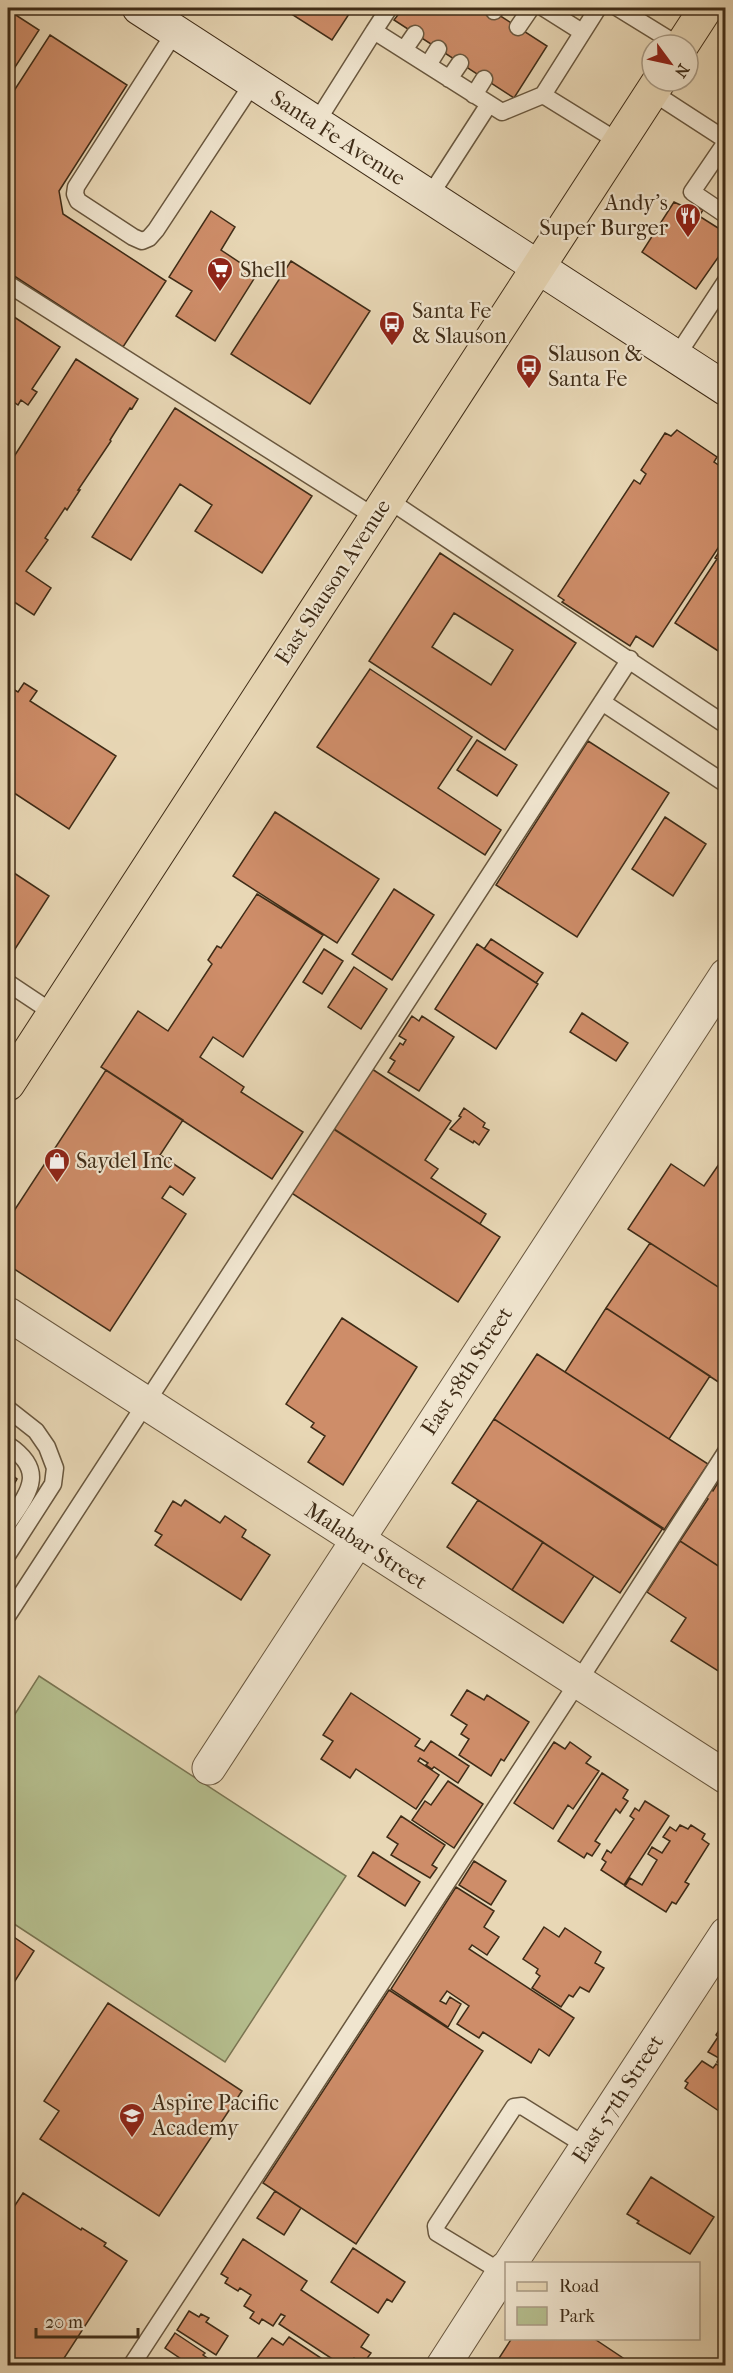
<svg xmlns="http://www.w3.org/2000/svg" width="733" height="2373" font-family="'IM FELL French Canon',serif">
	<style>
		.green { fill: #b5be8e; stroke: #7a7552; stroke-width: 1.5 }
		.building { fill: #ce8d69; stroke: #3f2c17; stroke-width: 1.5; fill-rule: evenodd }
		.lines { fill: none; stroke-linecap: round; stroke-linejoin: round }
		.service-casing { stroke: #69573e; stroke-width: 19 }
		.minor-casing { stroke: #69573e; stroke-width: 35 }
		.secondary-casing { stroke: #3f2c17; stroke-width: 35 }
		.primary-casing { stroke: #3f2c17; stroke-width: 35 }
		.service { stroke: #f0e5cf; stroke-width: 16 }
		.minor { stroke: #f0e5cf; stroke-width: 33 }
		.secondary { stroke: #f0e5cf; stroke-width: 33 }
		.primary { stroke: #e8d7b5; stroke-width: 33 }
		.labels { text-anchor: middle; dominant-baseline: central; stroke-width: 4.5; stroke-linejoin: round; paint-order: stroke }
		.street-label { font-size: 22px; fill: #3f2c17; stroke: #f0e5cf }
		.poi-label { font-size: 22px; fill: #3f2c17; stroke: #f0e5cf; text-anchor: start }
	</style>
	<rect width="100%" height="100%" fill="#e8d7b5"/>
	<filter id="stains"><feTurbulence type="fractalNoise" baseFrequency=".00333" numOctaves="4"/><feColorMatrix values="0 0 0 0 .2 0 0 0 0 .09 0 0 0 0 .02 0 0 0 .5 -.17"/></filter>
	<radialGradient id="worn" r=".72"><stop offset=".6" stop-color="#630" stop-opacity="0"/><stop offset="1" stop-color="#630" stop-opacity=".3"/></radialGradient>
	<!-- green -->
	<path class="green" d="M39,1676l307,200 -121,186 -217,-142v-195z"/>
	<!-- building -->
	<path class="building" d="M282,8h71l-21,32z
		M403,8h85l59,38 -33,52 -120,-78z
		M8,10l31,20 -31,48z
		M50,35l77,50 -68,106 4,23 103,67 -43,66 -115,-75v-172z
		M674,202l15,7 4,-5 10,6 -4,6 27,17v13l-30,43 -54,-37z
		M211,211l24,16 -14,23 36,24 -42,67 -39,-25 16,-25 -23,-14z
		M291,261l79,50 -60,93 -79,-50z
		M8,313l52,34 -28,42 5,3 -9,13 -7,-5 -3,5 -10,-7z
		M76,359l62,40 -6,10 -2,-1 -20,32 1,1 -33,49h2l-13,20 -2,-2 -20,30 3,2 -22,31 25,17 -17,27 -26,-17v-132z
		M175,408l137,88 -50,77 -67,-42 17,-26 -32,-21 -49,76 -39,-23z
		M677,430l40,27 -3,5 12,8v66l-73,111 -17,-11 -6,10 -68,-44 2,-2 -6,-4 76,-116 6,4 6,-10 -5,-4 24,-37 6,3z
		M723,546l3,2v108l-51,-33 42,-64 -2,-1z
		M440,553l136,90 -71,107 -136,-89zM454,613l59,37 -22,35 -59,-38z
		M370,669l102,68 -34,51 63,42 -16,25 -168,-108z
		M24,683l13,8 -7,10 86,55 -47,73 -61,-40v-103l10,6z
		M477,740l40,25 -20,31 -40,-26z
		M588,741l81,52 -92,144 -81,-52z
		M275,812l104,67 -42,64 -104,-67z
		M665,817l41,27 -33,52 -41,-27z
		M8,869l41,27 -41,64z
		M394,889l40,26 -42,65 -40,-26z
		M257,894l66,41 -80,122 -30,-20 -13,20 44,30 -3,5 62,40 -31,47 -171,-112 37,-56 30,20 44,-67 -4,-4 9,-14 4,2z
		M491,939l52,34 -7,10 -52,-34z
		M477,944l61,40 -42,65 -61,-40z
		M324,949l19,12 -21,33 -19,-12z
		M354,967l33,22 -26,40 -33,-22z
		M582,1013l46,30 -12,18 -46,-29z
		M412,1016l7,5 3,-5 32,21 -35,54 -31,-19 7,-11 -5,-3 10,-15 3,2 3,-5 -7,-4z
		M372,1069l79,52 -26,39 13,9 -7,9 55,36 -6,10 -146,-95z
		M106,1070l77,50 -23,35 35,23 -12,17 -13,-9 -8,12 24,16 -76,117 -102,-66v-45z
		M464,1108l21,15 -2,4 6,3 -10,15 -5,-4 -1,2 -23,-14 11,-12 -2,-1z
		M332,1128l168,109 -42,65 -168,-110z
		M726,1154v138l-98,-63 43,-65 33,22z
		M650,1243l76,49v95l-120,-79z
		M606,1308l104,68 -41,63 -104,-67z
		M342,1318l75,49 -74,118 -35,-23 17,-26 -14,-9 3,-4 -28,-19z
		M537,1354l171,110 -44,66 -170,-111z
		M494,1419l169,109 -43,65 -168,-110z
		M8,1472l9,7 -9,16z
		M722,1476l4,2v93l-46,-30 28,-42 -4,-3 5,-8 4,3z
		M185,1500l35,23 5,-7 21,14 -4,7 28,18 -29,45 -86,-55 7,-10 -7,-4 18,-30 8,5z
		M478,1500l65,42 -31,48 -65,-43z
		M680,1541l46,30v105l-55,-35 15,-23 -39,-26z
		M543,1542l51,34 -31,47 -51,-33z
		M467,1690l17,10 3,-5 42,27 -25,39 -3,-2 -10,17 -32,-21 10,-16 -8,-5 6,-9 -16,-10z
		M351,1693l69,46 -5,7 9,5 7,-10 38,25 -11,17 -24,-16 -2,2 -6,-4 2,-2 -8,-5 -2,3 21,14 -23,34 -60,-40 -6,9 -29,-19 12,-18 -10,-6z
		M554,1742l11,7 5,-7 21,15 -5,6 13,8 -26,38 -5,-4 -15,24 -39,-26z
		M602,1773l26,17 -5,8 5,3 -8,12 -4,-4 -21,32 5,3 -8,12 -5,-3 -3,5 -26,-17z
		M448,1781l35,23 -29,44 -42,-28 13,-19 6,4z
		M645,1801l24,15 -45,69 -23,-15 5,-8 -4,-3 5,-9 4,3 23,-34 -4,-3 5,-8 4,3z
		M401,1816l44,29 -13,20 5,3 -7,10 -39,-23 7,-11 -11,-7z
		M680,1825l8,4 3,-4 14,9 -3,5 7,5 -24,38 4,2 -13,20 -4,-2 -6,10 -41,-26 5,-8 12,7 15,-25 -9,-6 4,-7 10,6 8,-12 -7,-4 7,-10 6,4z
		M373,1852l47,30 -15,24 -47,-30z
		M474,1861l32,20 -15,24 -32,-20z
		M456,1887l38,24 -10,16 15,10 -12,18 -15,-10 -3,4 105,69 -25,38 -10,-7 -8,14 -48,-31 -4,6 -22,-14 12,-18 -22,-15 -7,10 6,3 4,-7 11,7 -13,23 -57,-38z
		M544,1927l15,10 6,-9 36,24 -6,11 9,5 -15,24 -9,-5 -7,10 -4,-2 -8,12 -29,-19 8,-12 -4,-3 2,-4 -15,-10z
		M8,1933l26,18 -26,41z
		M389,1990l94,61 -127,193 -93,-61z
		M108,2003l134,88 -83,125 -119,-77 19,-28 -15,-10z
		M726,2026v41l-9,-5 2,-4 -11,-6 10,-15 -2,-2 5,-8 3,2z
		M702,2061l11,7 3,-4 10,7v30l-7,10 -34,-23 3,-5 -3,-2z
		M651,2177l63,40 -24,37 -53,-31 2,-2 -12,-7z
		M275,2191l26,17 -17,27 -27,-17z
		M23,2193l58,37 1,-2 24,15 -2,3 23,15 -68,105h-51v-150z
		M243,2239l64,42 -6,9 68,45 -8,12 10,6 -8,11 -9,-6 -5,8h-6l-64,-42 6,-8 -4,-2 -8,12 -11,-7 -3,5 -9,-6 4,-6 -10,-6 7,-11 -11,-7 -2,3 -13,-8 3,-5 -7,-4z
		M353,2248l52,34 -13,20 -5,-3 -9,14 -47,-31z
		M189,2311l10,6 2,-3 8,4 -3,4 22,14 -12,19 -39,-25z
		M175,2333l30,20 -2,2 16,11 -33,-1 1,-2 -22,-15z
		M289,2337l38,25 -2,4h-74l21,-28 11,7z
		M512,2338h81l42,28h-141z"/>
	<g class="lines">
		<defs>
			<path id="service" d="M544,8l38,24
				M618,8l60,37
				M494,11l2,-3
				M518,27l13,-19
				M374,31l15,-23
				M175,32l-99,155 -1,7 3,7 55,36 9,4 7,-3 7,-8 97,-147
				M404,50l11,-16
				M428,65l10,-16
				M449,79l11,-16
				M652,92l74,48
				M474,95l10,-16
				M543,95l76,47
				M316,123l58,-92 128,81 41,-17 55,-87
				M726,142l-34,50 34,23
				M429,197l60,-93
				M8,284l367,233
				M676,357l50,-76
				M387,499l339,226
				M602,702l124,82
				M8,983l45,30
				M8,1409l28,22 11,16 8,21 -2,16 -45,70
				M8,1445c39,26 21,47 0,78
				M8,1615l622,-956
				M503,2273l-66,-40 -1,-7 78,-119 8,-1 64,40
				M131,2366l447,-684 148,-230"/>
			<path id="minor" d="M8,1314l718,463
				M209,1768l517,-793
				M510,2264l216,-330
				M443,2366l63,-98"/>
			<path id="secondary" d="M139,8l587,381"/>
			<path id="primary" d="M682,45l24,-37
				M8,1084l651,-1003"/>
		</defs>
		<!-- service casing -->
		<use href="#service" class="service-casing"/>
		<!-- minor casing -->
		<use href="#minor" class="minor-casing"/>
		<!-- secondary casing -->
		<use href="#secondary" class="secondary-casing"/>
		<!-- primary casing -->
		<use href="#primary" class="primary-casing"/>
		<!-- service -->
		<use href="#service" class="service"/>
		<!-- minor -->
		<use href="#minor" class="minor"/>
		<!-- secondary -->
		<use href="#secondary" class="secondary"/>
		<!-- primary -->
		<use href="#primary" class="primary"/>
	</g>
	<!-- icons -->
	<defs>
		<symbol id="restaurant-pin" viewBox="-11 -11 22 30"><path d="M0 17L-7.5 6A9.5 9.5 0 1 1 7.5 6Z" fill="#8f2418" stroke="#f0e5cf"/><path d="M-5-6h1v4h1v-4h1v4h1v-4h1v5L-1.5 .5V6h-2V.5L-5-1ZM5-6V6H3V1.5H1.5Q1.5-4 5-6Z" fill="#fff"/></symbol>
		<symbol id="supermarket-pin" viewBox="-11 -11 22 30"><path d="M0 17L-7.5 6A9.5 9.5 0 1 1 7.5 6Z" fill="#8f2418" stroke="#f0e5cf"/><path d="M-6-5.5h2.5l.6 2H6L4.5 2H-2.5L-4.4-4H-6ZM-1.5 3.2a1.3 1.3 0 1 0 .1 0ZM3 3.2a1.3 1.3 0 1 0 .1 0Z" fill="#fff"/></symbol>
		<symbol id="bus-pin" viewBox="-11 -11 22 30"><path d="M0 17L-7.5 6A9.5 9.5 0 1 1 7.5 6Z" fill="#8f2418" stroke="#f0e5cf"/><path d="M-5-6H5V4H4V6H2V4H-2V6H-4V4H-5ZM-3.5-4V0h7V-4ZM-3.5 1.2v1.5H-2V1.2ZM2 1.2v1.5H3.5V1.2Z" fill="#fff"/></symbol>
		<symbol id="shop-pin" viewBox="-11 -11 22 30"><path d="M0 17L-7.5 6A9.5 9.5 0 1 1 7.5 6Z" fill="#8f2418" stroke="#f0e5cf"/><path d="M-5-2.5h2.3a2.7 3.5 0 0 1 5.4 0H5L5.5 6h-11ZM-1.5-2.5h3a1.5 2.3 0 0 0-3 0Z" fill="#fff"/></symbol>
		<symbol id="school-pin" viewBox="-11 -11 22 30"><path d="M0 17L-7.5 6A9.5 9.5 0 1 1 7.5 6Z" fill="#8f2418" stroke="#f0e5cf"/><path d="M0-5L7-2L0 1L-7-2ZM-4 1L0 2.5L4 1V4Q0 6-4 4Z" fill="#fff"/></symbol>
	</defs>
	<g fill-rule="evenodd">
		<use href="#restaurant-pin" x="673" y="201" width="30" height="40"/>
		<use href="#supermarket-pin" x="205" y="255" width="30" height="40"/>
		<use href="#bus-pin" x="377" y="309" width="30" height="40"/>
		<use href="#bus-pin" x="514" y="352" width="30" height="40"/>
		<use href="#shop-pin" x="42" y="1146" width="30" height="40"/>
		<use href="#school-pin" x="117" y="2101" width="30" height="40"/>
	</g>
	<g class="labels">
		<!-- street labels -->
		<g class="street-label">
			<text transform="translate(338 138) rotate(33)">Santa Fe Avenue</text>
			<text transform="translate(333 582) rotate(-57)">East Slauson Avenue</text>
			<text transform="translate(467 1371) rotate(-57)">East 58th Street</text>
			<text transform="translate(366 1546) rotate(33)">Malabar Street</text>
			<text transform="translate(618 2099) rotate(-57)">East 57th Street</text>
		</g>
		<!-- poi labels -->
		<g class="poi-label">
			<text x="668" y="203" text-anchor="end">Andy's<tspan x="668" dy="25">Super Burger</tspan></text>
			<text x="240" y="270">Shell</text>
			<text x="412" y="311">Santa Fe<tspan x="412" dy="25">&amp; Slauson</tspan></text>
			<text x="548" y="354">Slauson &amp;<tspan x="548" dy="25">Santa Fe</tspan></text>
			<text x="76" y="1161">Saydel Inc</text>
			<text x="152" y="2103">Aspire Pacific<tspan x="152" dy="25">Academy</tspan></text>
		</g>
	</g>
	<!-- margin -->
	<rect width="733" height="2373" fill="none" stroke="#e8d7b5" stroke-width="30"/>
	<rect x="9" y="9" width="715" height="2355" fill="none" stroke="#3f2c17" stroke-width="3"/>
	<rect x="15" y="15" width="703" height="2343" fill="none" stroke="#3f2c17" stroke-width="1.5"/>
	<!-- legend -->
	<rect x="505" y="2262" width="195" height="78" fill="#f0e5cf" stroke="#a99b85" stroke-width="1.5"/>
	<rect x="517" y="2282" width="30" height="9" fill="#e8d7b5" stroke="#a99b85" stroke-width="1.5"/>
	<text x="559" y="2292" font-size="18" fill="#3f2c17">Road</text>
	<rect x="517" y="2307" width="30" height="18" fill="#b5be8e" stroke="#a99b85" stroke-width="1.5"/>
	<text x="559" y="2322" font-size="18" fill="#3f2c17">Park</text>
	<!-- north arrow -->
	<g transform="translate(670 63) rotate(123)"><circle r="28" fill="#f0e5cf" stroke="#a99b85" stroke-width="1.5"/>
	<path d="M0-4.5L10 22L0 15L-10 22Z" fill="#8f2418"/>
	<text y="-9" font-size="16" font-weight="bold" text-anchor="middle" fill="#3f2c17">N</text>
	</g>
	<!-- scale -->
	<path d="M36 2328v9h102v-9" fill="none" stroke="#3f2c17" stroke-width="3"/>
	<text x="45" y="2328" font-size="18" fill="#3f2c17" stroke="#f0e5cf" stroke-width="4.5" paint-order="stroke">20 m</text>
	<rect width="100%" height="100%" filter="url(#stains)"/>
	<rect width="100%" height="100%" fill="url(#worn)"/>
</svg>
